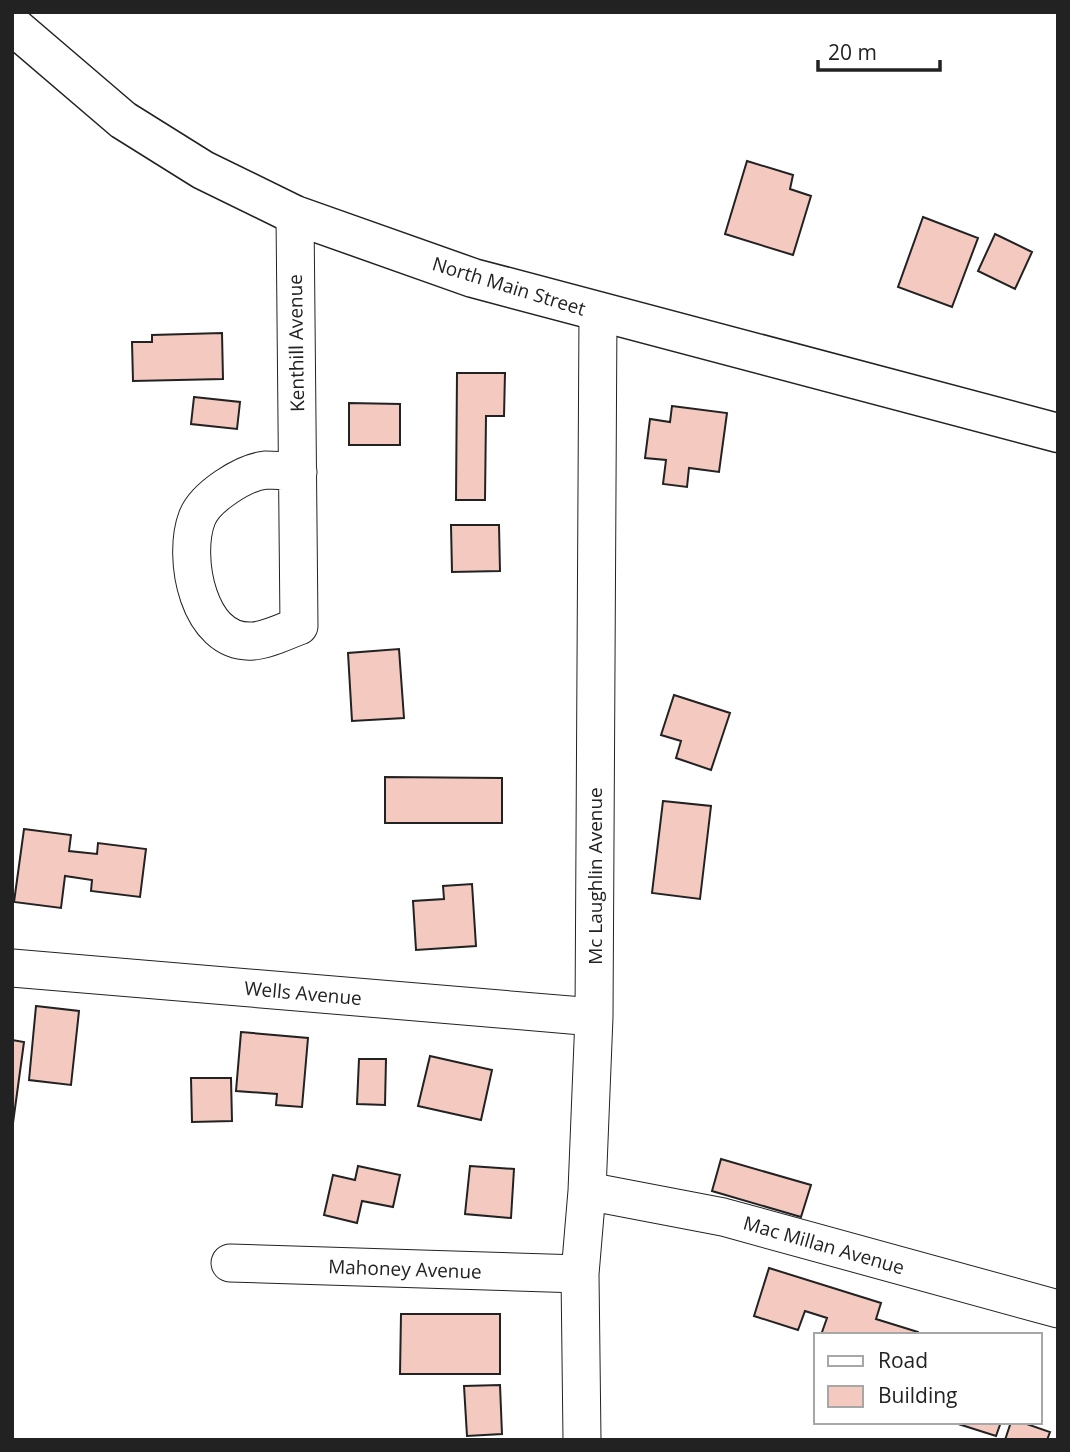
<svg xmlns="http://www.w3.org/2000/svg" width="1070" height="1452" font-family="'Open Sans',sans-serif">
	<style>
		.building { fill: #f3c9c0; stroke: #222; stroke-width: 2 }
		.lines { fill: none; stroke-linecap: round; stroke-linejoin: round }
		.minor-casing { stroke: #222; stroke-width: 39 }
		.tertiary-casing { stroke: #222; stroke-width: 41 }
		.minor { stroke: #fff; stroke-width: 37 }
		.tertiary { stroke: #fff; stroke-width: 38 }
		.labels { text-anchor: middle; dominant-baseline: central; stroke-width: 5; stroke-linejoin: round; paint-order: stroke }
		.street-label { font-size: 19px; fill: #222; stroke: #fff }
	</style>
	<rect width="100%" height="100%" fill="#fff"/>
	<!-- building -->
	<path class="building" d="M747,161l46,14 -3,14 21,7 -18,59 -68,-21z
		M923,217l55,21 -26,69 -54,-20z
		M995,234l37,18 -17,37 -37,-18z
		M222,333l1,46 -90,2 -1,-39h20v-7z
		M457,373h48l-1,43h-18l-1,84h-29z
		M194,397l46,5 -3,27 -46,-5z
		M349,403l51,1v41h-51z
		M672,406l55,7 -8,59 -30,-4 -2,19 -24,-3 3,-24 -21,-2 5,-39 20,3z
		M451,525h48l1,46 -48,1z
		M399,649l5,69 -52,3 -4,-68z
		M674,695l56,18 -19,57 -35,-12 5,-17 -20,-6z
		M385,777l117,1v45h-117z
		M663,801l48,5 -11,93 -48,-6z
		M24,829l47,6 -2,16 28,3 1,-11 48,6 -6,48 -49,-6 1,-11 -27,-4 -4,32 -47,-6z
		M472,884l4,62 -60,4 -3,-49 31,-2 -1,-13z
		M36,1006l43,5 -8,74 -42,-5z
		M241,1032l67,6 -6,69 -26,-2 1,-11 -41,-3z
		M12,1040l12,2 -11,81h-1z
		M430,1056l62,14 -11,50 -63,-14z
		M359,1059h27l-1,46 -28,-1z
		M191,1078h40l1,43 -40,1z
		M721,1159l90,26 -10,32 -89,-26z
		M358,1166l42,9 -7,32 -31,-6 -5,22 -33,-8 9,-40 22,5z
		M470,1166l44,3 -3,49 -46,-4z
		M769,1268l112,35 -5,16 42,13v3h-97l6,-17 -22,-7 -7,19 -44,-14z
		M401,1314h99v60h-100z
		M500,1385l2,49 -35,2 -3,-50z
		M952,1422h49l-5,14z
		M1011,1422h10l29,10 -3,8h-42z"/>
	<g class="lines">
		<defs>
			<path id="minor" d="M295,215l4,411c-14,5 -31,14 -46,15 -55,4 -71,-84 -56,-123 8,-21 47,-46 69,-48 10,0 21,1 32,2
				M12,968l582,49
				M587,1191l136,26 335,92
				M230,1263l350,11
				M582,1440l-2,-166 7,-83 7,-174 4,-705"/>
			<path id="tertiary" d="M12,25l111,95 80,50 92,45 178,63 585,155"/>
		</defs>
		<!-- minor casing -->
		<use href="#minor" class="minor-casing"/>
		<!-- tertiary casing -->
		<use href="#tertiary" class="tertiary-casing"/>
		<!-- minor -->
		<use href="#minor" class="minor"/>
		<!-- tertiary -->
		<use href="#tertiary" class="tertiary"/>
	</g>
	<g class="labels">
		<!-- street labels -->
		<g class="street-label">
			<text transform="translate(509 286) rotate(17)">North Main Street</text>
			<text transform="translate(296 343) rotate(-91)">Kenthill Avenue</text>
			<text transform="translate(595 876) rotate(-90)">Mc Laughlin Avenue</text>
			<text transform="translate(303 993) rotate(5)">Wells Avenue</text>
			<text transform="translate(824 1245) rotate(16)">Mac Millan Avenue</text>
			<text transform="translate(405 1269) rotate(2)">Mahoney Avenue</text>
		</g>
	</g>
	<!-- border -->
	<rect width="1070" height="1452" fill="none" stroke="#222222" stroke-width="28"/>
	<!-- legend -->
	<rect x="814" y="1333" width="228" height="91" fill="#ffffff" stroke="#a7a7a7" stroke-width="2"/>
	<rect x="828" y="1356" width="35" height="10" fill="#ffffff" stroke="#a7a7a7" stroke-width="2"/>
	<text x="878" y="1368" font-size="21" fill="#222222">Road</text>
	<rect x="828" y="1386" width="35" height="21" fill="#f3c9c0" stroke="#a7a7a7" stroke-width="2"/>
	<text x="878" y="1403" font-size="21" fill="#222222">Building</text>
	<!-- scale -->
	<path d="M818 60v10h122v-10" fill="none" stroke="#222222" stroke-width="3.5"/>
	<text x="828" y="60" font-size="21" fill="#222222" stroke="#ffffff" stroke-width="5" paint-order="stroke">20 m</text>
</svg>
